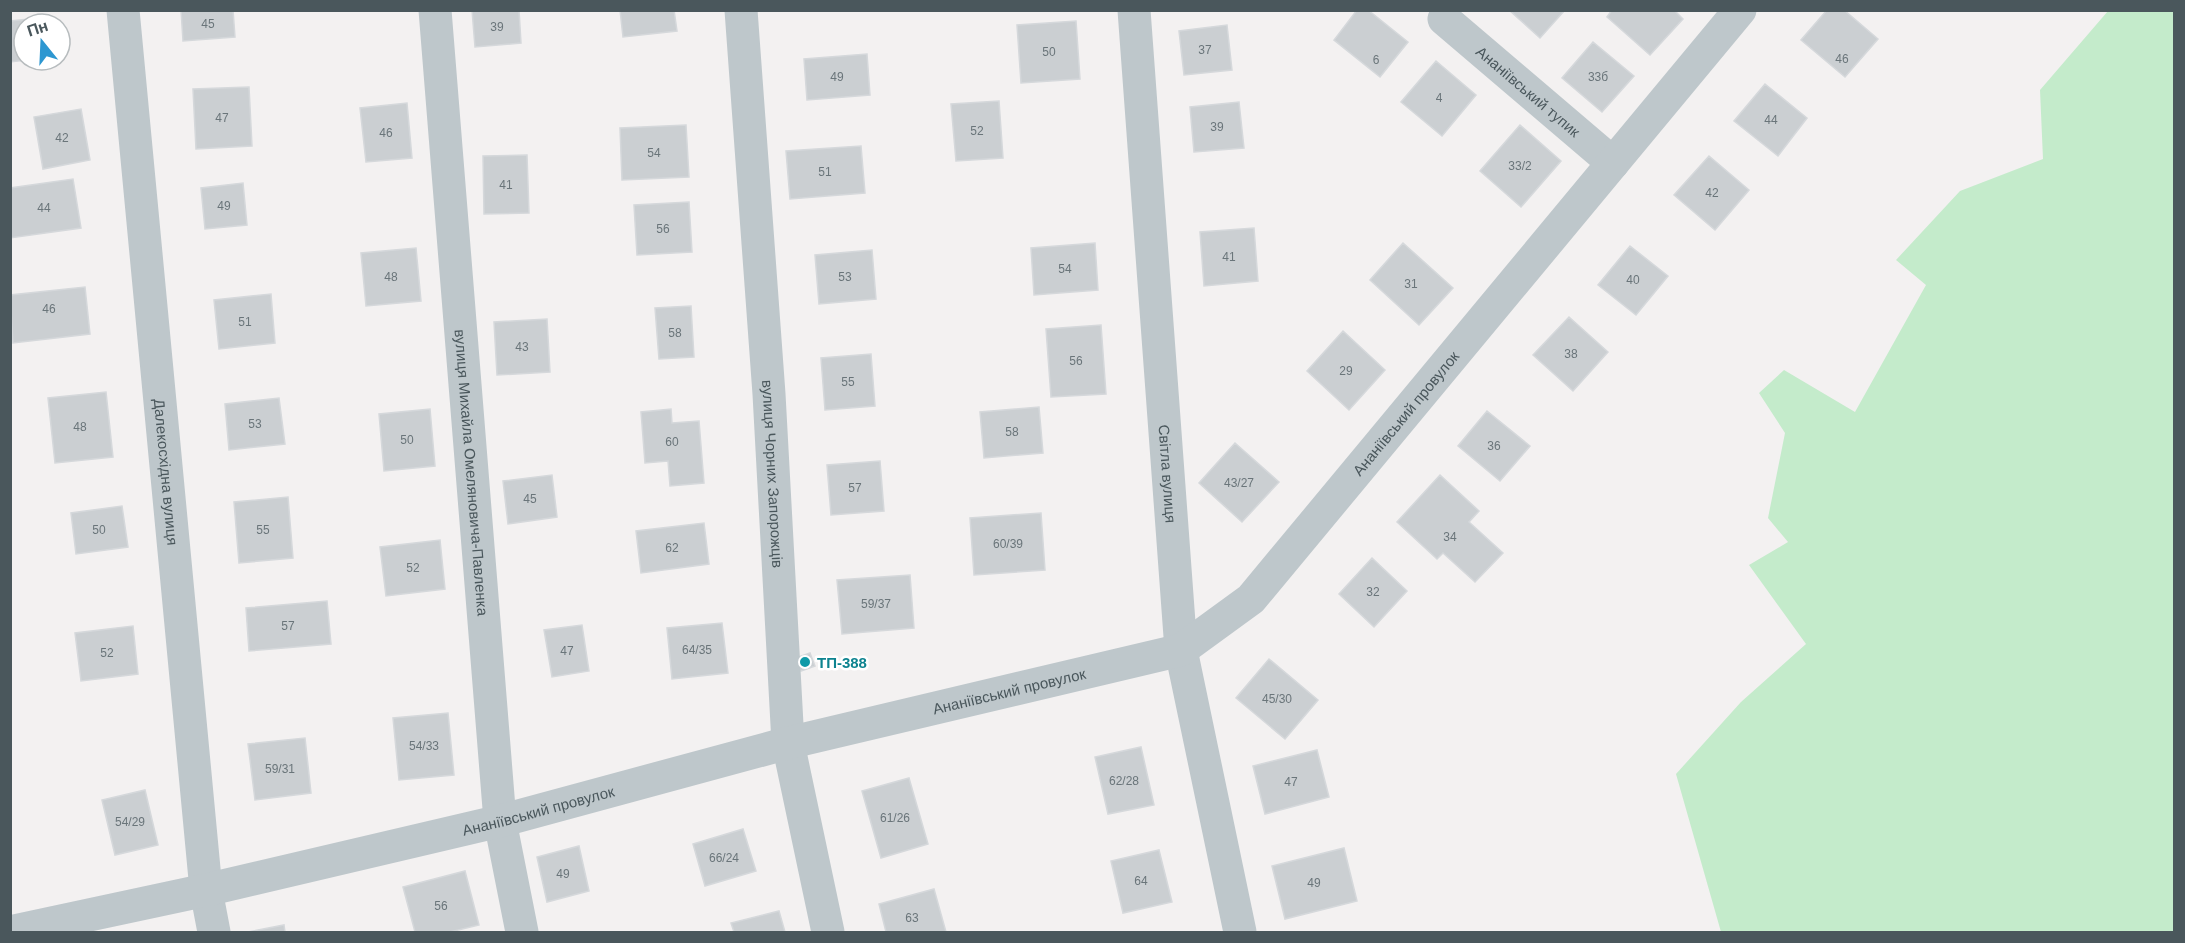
<svg xmlns="http://www.w3.org/2000/svg" width="2185" height="943" font-family="Arial,sans-serif">
	<style>
		.green { fill: #c4ebcb }
		.building { fill: #cbcfd2; stroke: #d5d8db; stroke-width: 1.5 }
		.lines { fill: none; stroke-linecap: round; stroke-linejoin: round }
		.minor { stroke: #bec7cb; stroke-width: 33 }
		.culture-dot { fill: #0f9aa8; stroke: #fff; stroke-width: 2 }
		.labels { text-anchor: middle; dominant-baseline: central; stroke-width: 5; stroke-linejoin: round; paint-order: stroke }
		.number-label { font-size: 12px; fill: #6a757a }
		.street-label { font-size: 15px; fill: #4a575c; stroke: #fff }
		.culture-label { font-size: 15px; font-weight: bold; fill: #0d838f; stroke: #fff; text-anchor: start }
	</style>
	<rect width="100%" height="100%" fill="#f3f1f1"/>
	<!-- green -->
	<path class="green" d="M2108,11h66v921h-453l-45,-158 65,-72 65,-58 -57,-79 39,-23 -20,-24 17,-85 -26,-40 25,-23 71,42 71,-127 -30,-25 64,-69 83,-32 -3,-69z"/>
	<!-- building -->
	<path class="building" d="M181,10h52l2,27 -52,4z
		M472,10h47l2,33 -46,4z
		M620,10h54l3,21 -54,6z
		M1357,10h11l40,32 -28,35 -46,-37z
		M1509,10h56l-25,28z
		M1612,10h62l9,9 -33,36 -43,-38z
		M1827,10h17l34,29 -33,38 -44,-37z
		M29,19l1,5h-6v36h3l-17,2v-41z
		M1076,21l4,58 -59,4 -4,-58z
		M1227,25l5,45 -48,5 -5,-44z
		M1593,42l41,34 -32,36 -40,-34z
		M867,54l3,41 -63,5 -3,-41z
		M1436,61l40,34 -34,41 -41,-34z
		M1765,84l42,34 -29,38 -44,-35z
		M249,87l3,59 -56,3 -3,-60z
		M999,101l4,57 -47,3 -5,-57z
		M1239,102l5,46 -50,4 -4,-45z
		M407,103l5,55 -46,4 -6,-54z
		M81,109l9,51 -47,9 -9,-52z
		M686,125l3,52 -67,3 -2,-52z
		M1520,125l41,36 -40,46 -41,-36z
		M861,146l4,47 -75,6 -4,-48z
		M527,155l2,58 -45,1 -1,-58z
		M1709,156l40,34 -34,40 -41,-35z
		M73,179l8,49 -71,10v-50z
		M243,183l4,42 -42,4 -4,-41z
		M689,202l3,50 -55,3 -3,-50z
		M1254,228l4,53 -54,5 -4,-54z
		M1095,243l3,47 -64,5 -3,-47z
		M1403,243l50,45 -34,37 -49,-45z
		M1630,246l38,30 -32,39 -38,-30z
		M416,248l5,53 -55,5 -5,-53z
		M872,250l4,49 -57,5 -4,-49z
		M85,287l5,47 -77,9 -3,-48z
		M271,294l4,49 -56,6 -5,-49z
		M691,306l3,51 -35,2 -4,-51z
		M1569,317l39,35 -35,39 -40,-36z
		M547,319l3,53 -53,3 -3,-53z
		M1101,325l5,69 -55,3 -5,-68z
		M1343,331l42,39 -36,40 -42,-39z
		M871,354l4,52 -50,4 -4,-52z
		M106,392l7,65 -58,6 -7,-65z
		M279,398l6,46 -56,6 -4,-46z
		M1039,407l4,46 -59,5 -4,-46z
		M430,409l5,57 -51,5 -5,-57z
		M671,409l1,14 27,-2 5,62 -34,3 -2,-25 -23,2 -4,-51z
		M1487,411l43,35 -30,35 -42,-35z
		M1235,443l44,39 -37,40 -43,-39z
		M880,461l4,50 -53,4 -4,-50z
		M552,475l5,42 -49,7 -5,-43z
		M1440,475l39,36 -10,11 34,31 -28,29 -32,-29 -6,6 -40,-37z
		M288,497l5,61 -54,5 -5,-61z
		M122,506l6,41 -52,7 -5,-41z
		M1041,513l4,57 -71,5 -4,-57z
		M704,523l5,41 -68,9 -5,-42z
		M440,540l5,49 -59,7 -6,-49z
		M1372,558l35,33 -33,36 -35,-33z
		M910,575l4,53 -72,6 -5,-54z
		M327,601l4,43 -82,7 -3,-43z
		M722,623l6,50 -56,6 -5,-51z
		M582,625l7,46 -37,6 -8,-47z
		M133,626l5,48 -57,7 -6,-48z
		M810,653l5,13 -14,5 -5,-13z
		M1269,659l49,41 -33,39 -49,-41z
		M448,713l6,62 -55,5 -6,-62z
		M305,738l6,55 -56,7 -7,-56z
		M1141,747l13,58 -46,9 -13,-57z
		M1317,750l12,47 -64,17 -12,-48z
		M909,778l19,66 -47,14 -19,-67z
		M145,790l13,55 -43,10 -13,-55z
		M743,829l13,42 -51,15 -12,-42z
		M579,846l10,45 -42,11 -10,-45z
		M1344,848l13,53 -72,18 -13,-53z
		M1159,850l13,52 -49,11 -12,-52z
		M465,871l14,54 -29,7h-35l-12,-45z
		M934,889l12,43h-60l-7,-28z
		M779,911l6,21h-51l-3,-9z
		M284,925l1,7h-37z"/>
	<g class="lines">
		<!-- minor -->
		<g class="minor">
			<path id="s1" d="M123,10l83,880 8,42"/>
			<path id="s2" d="M435,10l65,811 22,111"/>
			<path id="s3" d="M741,10l28,384 19,349 40,189"/>
			<path id="s4" d="M1134,10l47,640 59,282"/>
			<path id="s5" d="M1444,19l169,144"/>
			<path id="s6" d="M10,932l196,-42 294,-69 288,-78 393,-93 70,-51 489,-589"/>
		</g>
	</g>
	<!-- markers -->
	<circle class="culture-dot" cx="805" cy="662" r="6"/>
	<g class="labels">
		<!-- number labels -->
		<g class="number-label">
			<text x="208" y="24">45</text>
			<text x="497" y="27">39</text>
			<text x="1205" y="50">37</text>
			<text x="1049" y="52">50</text>
			<text x="1842" y="59">46</text>
			<text x="1376" y="60">6</text>
			<text x="837" y="77">49</text>
			<text x="1598" y="77">33б</text>
			<text x="1439" y="98">4</text>
			<text x="222" y="118">47</text>
			<text x="1771" y="120">44</text>
			<text x="1217" y="127">39</text>
			<text x="977" y="131">52</text>
			<text x="386" y="133">46</text>
			<text x="62" y="138">42</text>
			<text x="654" y="153">54</text>
			<text x="1520" y="166">33/2</text>
			<text x="825" y="172">51</text>
			<text x="506" y="185">41</text>
			<text x="1712" y="193">42</text>
			<text x="224" y="206">49</text>
			<text x="44" y="208">44</text>
			<text x="663" y="229">56</text>
			<text x="1229" y="257">41</text>
			<text x="1065" y="269">54</text>
			<text x="391" y="277">48</text>
			<text x="845" y="277">53</text>
			<text x="1633" y="280">40</text>
			<text x="1411" y="284">31</text>
			<text x="49" y="309">46</text>
			<text x="245" y="322">51</text>
			<text x="675" y="333">58</text>
			<text x="522" y="347">43</text>
			<text x="1571" y="354">38</text>
			<text x="1076" y="361">56</text>
			<text x="1346" y="371">29</text>
			<text x="848" y="382">55</text>
			<text x="255" y="424">53</text>
			<text x="80" y="427">48</text>
			<text x="1012" y="432">58</text>
			<text x="407" y="440">50</text>
			<text x="672" y="442">60</text>
			<text x="1494" y="446">36</text>
			<text x="1239" y="483">43/27</text>
			<text x="855" y="488">57</text>
			<text x="530" y="499">45</text>
			<text x="99" y="530">50</text>
			<text x="263" y="530">55</text>
			<text x="1450" y="537">34</text>
			<text x="1008" y="544">60/39</text>
			<text x="672" y="548">62</text>
			<text x="413" y="568">52</text>
			<text x="1373" y="592">32</text>
			<text x="876" y="604">59/37</text>
			<text x="288" y="626">57</text>
			<text x="697" y="650">64/35</text>
			<text x="567" y="651">47</text>
			<text x="107" y="653">52</text>
			<text x="1277" y="699">45/30</text>
			<text x="424" y="746">54/33</text>
			<text x="280" y="769">59/31</text>
			<text x="1124" y="781">62/28</text>
			<text x="1291" y="782">47</text>
			<text x="895" y="818">61/26</text>
			<text x="130" y="822">54/29</text>
			<text x="724" y="858">66/24</text>
			<text x="563" y="874">49</text>
			<text x="1141" y="881">64</text>
			<text x="1314" y="883">49</text>
			<text x="441" y="906">56</text>
			<text x="912" y="918">63</text>
		</g>
		<!-- street labels -->
		<g class="street-label">
			<text stroke="none"><textPath href="#s5" startOffset="111">Ананіївський тупик</textPath></text>
			<text stroke="none"><textPath href="#s6" startOffset="1533">Ананіївський провулок</textPath></text>
			<text stroke="none"><textPath href="#s1" startOffset="464">Далекосхідна вулиця</textPath></text>
			<text stroke="none"><textPath href="#s2" startOffset="464">вулиця Михайла Омеляновича-Павленка</textPath></text>
			<text stroke="none"><textPath href="#s3" startOffset="465">вулиця Чорних Запорожців</textPath></text>
			<text stroke="none"><textPath href="#s4" startOffset="465">Світла вулиця</textPath></text>
			<text stroke="none"><textPath href="#s6" startOffset="1028">Ананіївський провулок</textPath></text>
			<text stroke="none"><textPath href="#s6" startOffset="542">Ананіївський провулок</textPath></text>
		</g>
		<!-- culture labels -->
		<g class="culture-label">
			<text x="817" y="662">ТП-388</text>
		</g>
	</g>
	<!-- border -->
	<rect width="2185" height="943" fill="none" stroke="#4a575c" stroke-width="24"/>
	<!-- north arrow -->
	<g transform="translate(42 42) rotate(342)"><circle r="28" fill="#ffffff" stroke="#b7bcbe" stroke-width="1.5"/>
	<path d="M0-4.5L10 22L0 15L-10 22Z" fill="#2d97d1"/>
	<text y="-9" font-size="16" font-weight="bold" text-anchor="middle" fill="#4a575c">Пн</text>
	</g>
</svg>
